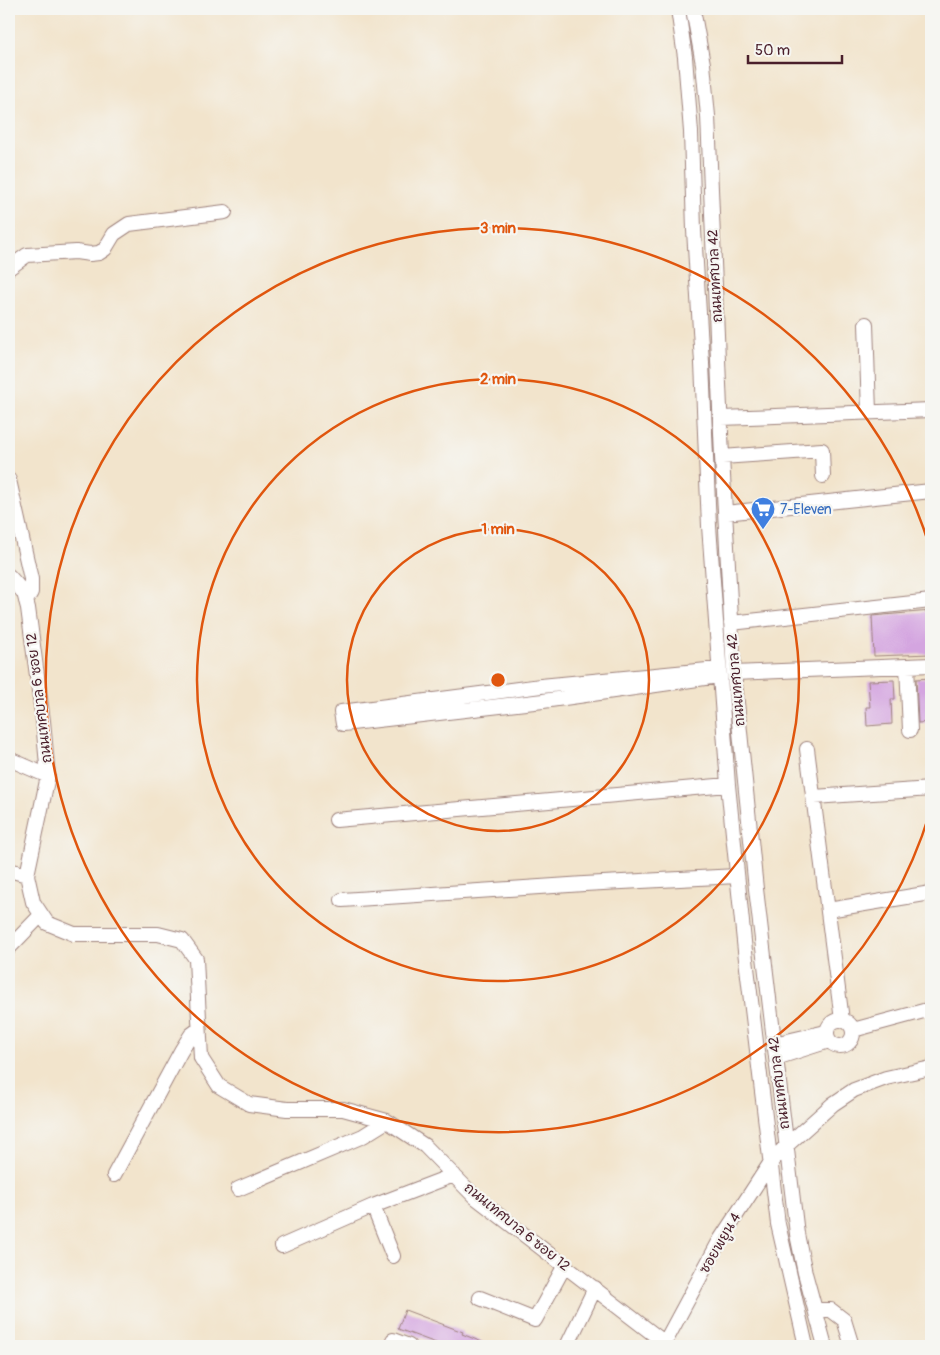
<svg xmlns="http://www.w3.org/2000/svg" width="940" height="1355" font-family="Pangolin,'Playpen Sans Thai',sans-serif">
	<style>
		.building { fill: #d4a5e0 }
		.lines { fill: none; stroke-linecap: round; stroke-linejoin: round }
		.minor-casing { stroke: #9e827c; stroke-width: 16 }
		.minor { stroke: #fff; stroke-width: 14 }
		.ring { fill: none; stroke: #e0560e; stroke-width: 2.5 }
		.labels { text-anchor: middle; dominant-baseline: central; stroke-width: 4.5; stroke-linejoin: round; paint-order: stroke }
		.street-label { font-size: 14px; fill: #4a1f2b; stroke: #f6f6f2 }
		.shop-label { font-size: 14px; fill: #366cbe; stroke: #f6f6f2; text-anchor: start }
		.centre { fill: #e0560e; stroke: #f6f6f2; stroke-width: 2.5 }
		.ring-label { font-size: 15px; text-anchor: middle; font-weight: bold; fill: #e0560e; stroke: #f6f6f2; stroke-width: 4.5; stroke-linejoin: round; paint-order: stroke }
	</style>
	<rect width="100%" height="100%" fill="#f6f6f2"/>
	<filter id="ink" filterUnits="userSpaceOnUse"><feTurbulence type="fractalNoise" baseFrequency=".02" numOctaves="2"/><feDisplacementMap in="SourceGraphic" scale="10" xChannelSelector="R" yChannelSelector="G"/><feConvolveMatrix kernelMatrix="1 2 1 2 8 2 1 2 1" color-interpolation-filters="sRGB"/></filter>
	<filter id="wash" filterUnits="userSpaceOnUse"><feTurbulence type="fractalNoise" baseFrequency=".0096" numOctaves="4" result="noise"/><feDisplacementMap in="SourceGraphic" scale="20" xChannelSelector="R" yChannelSelector="G"/><feGaussianBlur stdDeviation="1.12" result="paint"/><feColorMatrix in="noise" values="0 0 0 0 0 0 0 0 0 0 0 0 0 0 0 0 0 1.4 0 .05"/><feComposite in="paint" operator="in"/></filter>
	<g filter="url(#wash)">
		<rect width="100%" height="100%" fill="#f2e4cc"/>
		<g id="blocks">
			<!-- building -->
			<path class="building" d="M931,611v43l-57,2 -2,-40z
				M931,678v44l-13,1 -2,-44z
				M894,680l1,19h-4l1,25 -25,2 -1,-19h4l-2,-26z
				M405,1310l58,22 -1,2 30,12h-48l-46,-17z"/>
		</g>
	</g>
	<g filter="url(#ink)">
		<use href="#blocks" fill-opacity="0" stroke="#9e827c" stroke-width="1"/>
		<g class="lines">
			<defs>
				<path id="minor" d="M678,9l7,48 6,75 3,98 8,133 7,163 19,259 17,166 33,273 28,122
					M693,9l10,55 5,52 14,341 12,216 22,216 41,345 8,39 20,73
					M9,268l18,-13 49,-3 14,2 9,-1 6,-4 9,-15 15,-10 96,-12
					M866,324l3,88
					M721,418l210,-8
					M722,457l100,-7 1,26
					M9,480l22,99v13l-5,9
					M725,513l206,-22
					M9,576l15,17 4,15 15,113 5,55 -21,99 6,27 14,21 27,11h84l24,6 14,19 5,99 18,28 30,18 38,5h56l44,12 38,25 50,51 190,146
					M731,623l200,-22
					M907,666l3,64
					M718,669l-177,17 -200,26 2,12 200,-23 176,-25
					M734,673l197,-8
					M807,749l35,271
					M9,759l39,17
					M814,797l117,-8
					M336,820l392,-35
					M9,870l18,5
					M342,900l242,-16 153,-8
					M828,910l103,-17
					M9,948l32,-33
					M827 1033a13 13 0 1 1 26 0a13 13 0 1 1-26 0Z
					M853,1030l78,-21
					M774,1044l52,-12
					M776,1058l53,-17
					M114,1175l67,-124 10,-16 8,-6
					M238,1189l125,-53 24,-15
					M373,1206l20,50
					M282,1246l91,-40 81,-31
					M480,1298l55,22 30,-55
					M815,1310h16l13,10 8,26
					M393,1340l16,6
					M567,1346l28,-58
					M663,1346l57,-106 51,-78 15,-16 47,-42 21,-14 32,-12 45,-10"/>
			</defs>
			<!-- minor casing -->
			<use href="#minor" class="minor-casing"/>
			<!-- minor -->
			<use href="#minor" class="minor"/>
		</g>
	</g>
	<!-- distance rings -->
	<g class="ring">
		<circle cx="498" cy="680" r="151"/>
		<circle cx="498" cy="680" r="301"/>
		<path d="M930 812A452 452 0 1 1 930 548"/>
	</g>
	<!-- icons -->
	<defs>
		<symbol id="supermarket-pin" viewBox="-11 -11 22 30"><path d="M0 17L-7.5 6A9.5 9.5 0 1 1 7.5 6Z" fill="#3f7fe0" stroke="#f6f6f2"/><path d="M-6-5.5h2.5l.6 2H6L4.5 2H-2.5L-4.4-4H-6ZM-1.5 3.2a1.3 1.3 0 1 0 .1 0ZM3 3.2a1.3 1.3 0 1 0 .1 0Z" fill="#fff"/></symbol>
	</defs>
	<g fill-rule="evenodd">
		<use href="#supermarket-pin" x="749" y="495" width="28" height="38"/>
	</g>
	<g class="labels">
		<!-- street labels -->
		<g class="street-label">
			<text transform="translate(715 276) rotate(-93)">ถนนเทศบาล 42</text>
			<text transform="translate(736 680) rotate(-95)">ถนนเทศบาล 42</text>
			<text transform="translate(39 698) rotate(-97)">ถนนเทศบาล 6 ซอย 12</text>
			<text transform="translate(779 1083) rotate(-97)">ถนนเทศบาล 42</text>
			<text transform="translate(517 1227) rotate(39)">ถนนเทศบาล 6 ซอย 12</text>
			<text transform="translate(720 1243) rotate(-60)">ซอยพยูน 4</text>
		</g>
		<!-- shop labels -->
		<g class="shop-label">
			<text x="780" y="509">7-Eleven</text>
		</g>
	</g>
	<circle cx="498" cy="680" r="8" class="centre"/>
	<g class="ring-label">
		<text x="498" y="233">3 min</text>
		<text x="498" y="384">2 min</text>
		<text x="498" y="534">1 min</text>
	</g>
	<!-- margin -->
	<rect width="940" height="1355" fill="none" stroke="#f6f6f2" stroke-width="30"/>
	<!-- scale -->
	<path d="M748 55v8h94v-8" fill="none" stroke="#4a1f2b" stroke-width="2.5"/>
	<text x="755" y="55" font-size="15" fill="#4a1f2b" stroke="#f6f6f2" stroke-width="4" paint-order="stroke">50 m</text>
</svg>
